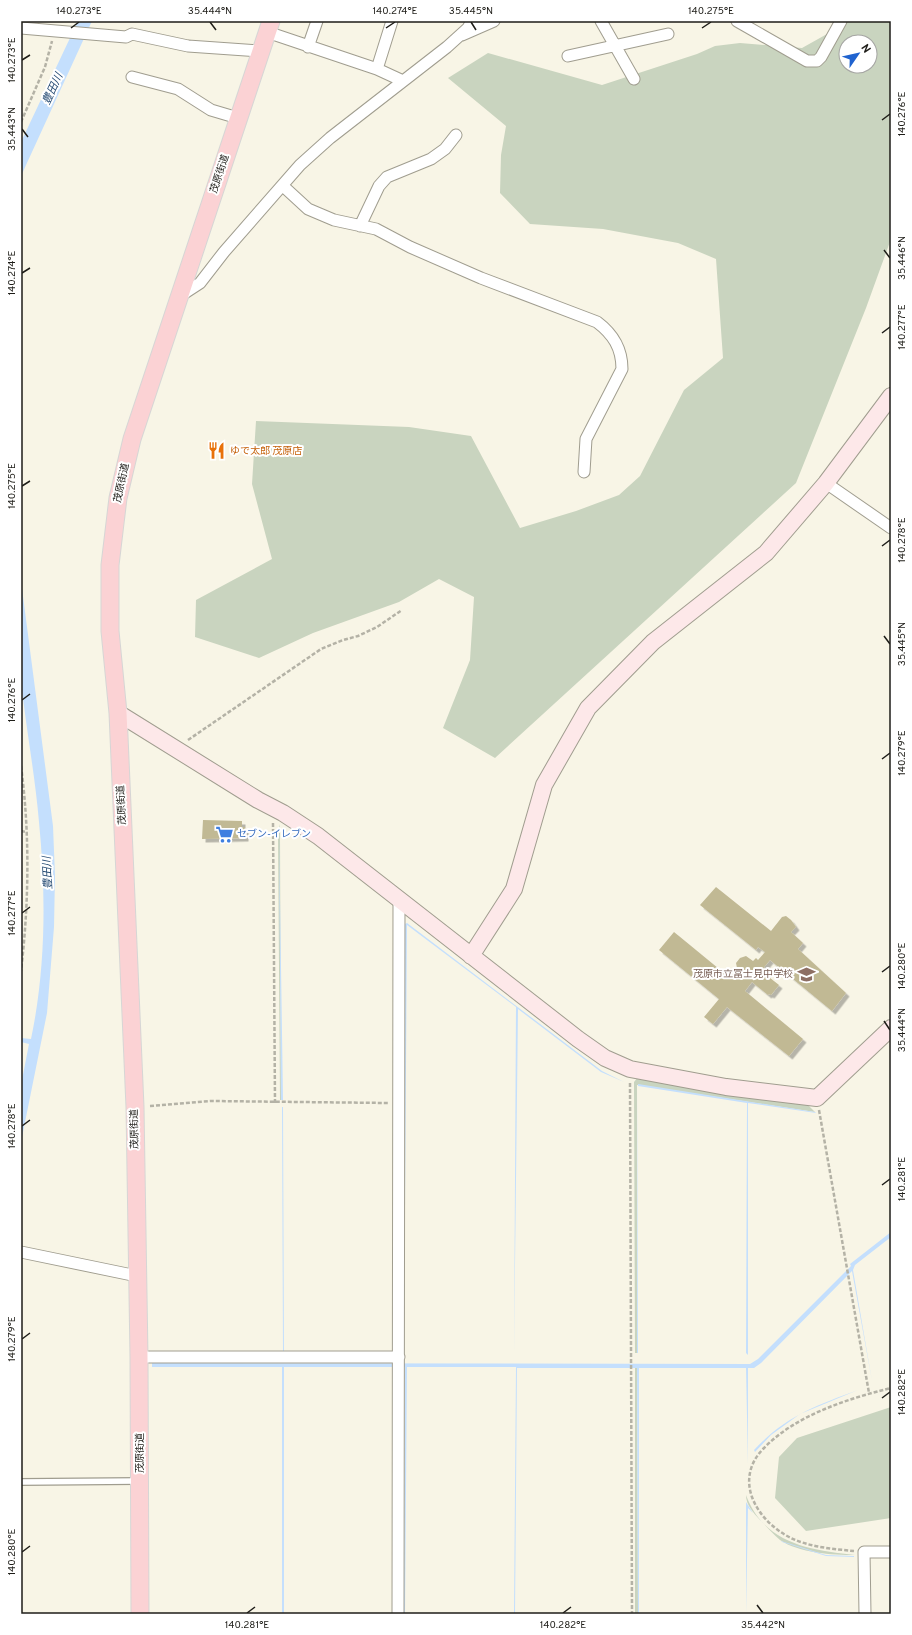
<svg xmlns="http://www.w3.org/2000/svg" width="912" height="1635" font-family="Overpass,'Noto Sans JP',sans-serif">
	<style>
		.green { fill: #c9d4bf; fill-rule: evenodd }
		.water { fill: #c4dffd }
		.building { fill: #c1b994; filter: url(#shadow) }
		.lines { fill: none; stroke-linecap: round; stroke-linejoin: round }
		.lane-casing { stroke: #a09d8f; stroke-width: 8 }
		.street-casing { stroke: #a09d8f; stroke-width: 13 }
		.secondary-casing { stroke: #a09d8f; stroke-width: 18 }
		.primary-casing { stroke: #d6d6d5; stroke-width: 19 }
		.path { stroke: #b4b2a6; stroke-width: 2.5; stroke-dasharray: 4 2; stroke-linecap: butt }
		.lane { stroke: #fff; stroke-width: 5.5 }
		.street { stroke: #fff; stroke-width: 11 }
		.secondary { stroke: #fde8e9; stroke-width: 16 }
		.primary { stroke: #fbd2d4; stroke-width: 17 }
		.ticks { fill: none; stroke: #1e1d18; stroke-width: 1.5 }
		.labels { text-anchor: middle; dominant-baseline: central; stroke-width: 4; stroke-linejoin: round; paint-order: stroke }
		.street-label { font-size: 10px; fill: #1e1d18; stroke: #fff }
		.food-label { font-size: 10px; fill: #c56008; stroke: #fff; text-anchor: start }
		.shop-label { font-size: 10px; fill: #366cbe; stroke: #fff; text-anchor: start }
		.education-label { font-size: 10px; fill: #785e54; stroke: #fff; text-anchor: end }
		.water-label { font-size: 11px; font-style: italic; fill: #274c74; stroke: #fff }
		.neatline { fill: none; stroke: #1e1d18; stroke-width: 1.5 }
		.ticks-label { font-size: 10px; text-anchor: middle; fill: #1e1d18 }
	</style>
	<defs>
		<filter id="shadow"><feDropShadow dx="3.5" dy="3.5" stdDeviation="0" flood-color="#0004"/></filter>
	</defs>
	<rect width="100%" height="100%" fill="#f8f5e6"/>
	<!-- green -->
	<path class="green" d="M842,21h49v218l-25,69 -70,175 -301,275 -52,-30 27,-68 4,-63 -35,-18 -40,23 -86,31 -54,25 -64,-21 1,-37 76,-41 -20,-75 4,-63 153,6 62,9 49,92 56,-17 43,-16 21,-19 44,-86 39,-32 -7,-99 -38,-16 -75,-14 -73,-5 -30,-31 1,-38 5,-29 -58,-48 40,-25 114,32 95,-31 18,-8 25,-3 62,5 25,-14zM846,42h24v24h-24z
		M280,824v8l1,268h-1l-2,-266z
		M638,1077l101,19 69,9 7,7 -178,-27v268h-2l-1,-271z
		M635,1368h2l1,246h-3z
		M891,1407v111l-85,13 -31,-33 4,-41 18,-19z
		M746,1495c18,49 64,55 109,60 -23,0 -56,-2 -75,-15 -7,-6 -13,-13 -20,-20 -7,-8 -14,-15 -14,-25z"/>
	<!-- water -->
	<path class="water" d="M78,21h14l-71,155v-34z
		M21,581l32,245 2,50 -1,51 -7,86 -26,129v-57l8,-41 -8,-2v-4l10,1c15,-71 15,-146 8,-217 -4,-47 -13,-94 -18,-141 -3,-33 0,-67 0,-100z
		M279,832l4,268h-2z
		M407,923l195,148 22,11 -23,-10 -83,-63 -4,343 2,-345 -109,-82 -3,425 1,-426z
		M638,1084l177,28 1,1 -68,-10v252l-2,-2 1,-250 -109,-17v267h-1z
		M282,1107h1l1,246h-1z
		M891,1232v5l-36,28 -2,5 19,111 -20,-110 -91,92 -7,5h-6v96l-2,-96h-107v246h-1l-1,-246h-120l-2,246h-1l2,-247h-109l-2,247h-1l1,-247h-121v247h-2v-247h-130v-4l598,1 8,-5 93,-93 -1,-2z
		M858,1390l-58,24 -29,21 -16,17 -1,-2c32,-34 61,-44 104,-60z
		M746,1502l7,11 28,28 45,14 28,1v1l-28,-1 -44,-14 -34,-34 -2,106z"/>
	<!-- building -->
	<path class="building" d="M203,820l39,1v6h3v11l-43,1z
		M716,887l55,44 11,-14 4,-1 5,4 5,7 -5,5 12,11 -5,6 48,44 -14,18 -62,-51 -9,11 18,14 -8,10 -2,-1 -1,1 -16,-13 -7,9 58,48 -14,17 -62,-49 -14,17 -9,-7 15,-18 -60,-49 15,-18 56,46 7,-10 -1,-5 4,-5 6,-2 7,5 3,-3 2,2 7,-8 -7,-5 -2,3 -56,-45z"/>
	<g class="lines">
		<defs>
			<path id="lane" d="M21,1482l116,-1"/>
			<path id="street" d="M601,21l33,58
				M737,21l70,40h10l4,-4 20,-36
				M21,28l105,9 6,-3 56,12 73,5
				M267,32l110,37 26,12
				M462,35l32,-14
				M308,47l9,-26
				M568,56l100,-22
				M377,69l15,-48
				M132,77l46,12 33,21 27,8
				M283,186l25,23 26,11 42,9 34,18 71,31 116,44c16,12 25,26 25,47l-36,70 -2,33
				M360,226l19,-40 8,-9 44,-18 14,-10 11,-14
				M180,296l20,-13 24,-31 76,-87 30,-27 117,-91 21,-19 4,-7
				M826,483l65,45
				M21,1252l116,24
				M139,1357h260
				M398,1614l1,-715
				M865,1614l-1,-62h27"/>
			<path id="secondary" d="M118,713l140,87 25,13 35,23 260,203 27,19 25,11 96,18 91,11 74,-70
				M471,956l43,-67 30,-104 44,-77 65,-66 113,-89 60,-70 65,-87"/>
			<path id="primary" d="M140,1614l-1,-257 -4,-250 -17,-394 -8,-82v-66l8,-67 14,-59 139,-418"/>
		</defs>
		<!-- lane casing -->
		<use href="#lane" class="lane-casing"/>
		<!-- street casing -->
		<use href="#street" class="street-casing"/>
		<!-- secondary casing -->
		<use href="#secondary" class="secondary-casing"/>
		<!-- primary casing -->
		<use href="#primary" class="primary-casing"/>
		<!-- path -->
		<path class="path" d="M21,122l24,-55 7,-26
			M188,740l133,-91 22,-9 15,-4 19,-9 25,-17
			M21,766c9,68 8,137 0,205
			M273,823l2,280
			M21,831l6,1
			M630,1083l2,531
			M150,1106l61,-5 177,2
			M819,1110l50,283
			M854,1551c-21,-2 -46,-4 -65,-14 -34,-18 -56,-58 -25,-89 32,-33 83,-49 127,-60"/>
		<!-- lane -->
		<use href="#lane" class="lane"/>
		<!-- street -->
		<use href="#street" class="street"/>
		<!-- secondary -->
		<use href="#secondary" class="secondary"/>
		<!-- primary -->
		<use href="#primary" class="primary"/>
	</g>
	<!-- ticks -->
	<path class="ticks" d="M210,22l6,8M471,22l5,8M71,28l8,-6M386,28l9,-6M702,28l9,-6M22,60l8,-5M882,120l8,-6M22,129l6,8M884,250l6,8M22,273l8,-5M882,333l8,-6M22,486l8,-5M882,546l8,-6M884,636l6,8M22,700l8,-6M882,759l8,-6M22,913l8,-6M882,972l8,-6M884,1021l6,9M22,1126l8,-6M882,1185l8,-6M22,1339l8,-6M882,1398l8,-6M22,1552l8,-6M757,1605l6,8M247,1613l8,-6M563,1613l8,-6"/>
	<!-- icons -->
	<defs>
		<symbol id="restaurant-bare" viewBox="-9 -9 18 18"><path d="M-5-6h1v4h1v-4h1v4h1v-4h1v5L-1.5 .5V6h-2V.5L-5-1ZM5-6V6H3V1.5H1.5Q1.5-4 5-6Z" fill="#e8710a" stroke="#fff" stroke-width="2.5" paint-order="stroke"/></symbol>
		<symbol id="supermarket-bare" viewBox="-9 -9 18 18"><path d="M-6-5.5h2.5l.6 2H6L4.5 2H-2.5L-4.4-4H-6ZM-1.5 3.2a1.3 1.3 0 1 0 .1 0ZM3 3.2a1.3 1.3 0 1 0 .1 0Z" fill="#3f7fe0" stroke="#fff" stroke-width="2.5" paint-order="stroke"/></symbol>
		<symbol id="school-bare" viewBox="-9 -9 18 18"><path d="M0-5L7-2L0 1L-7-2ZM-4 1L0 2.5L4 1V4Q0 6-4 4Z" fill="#8d6e63" stroke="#fff" stroke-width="2.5" paint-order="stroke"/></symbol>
	</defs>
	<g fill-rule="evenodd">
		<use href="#restaurant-bare" x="204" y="438" width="25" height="25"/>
		<use href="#supermarket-bare" x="212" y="822" width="25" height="25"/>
		<use href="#school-bare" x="794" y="962" width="25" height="25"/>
	</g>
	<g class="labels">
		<!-- street labels -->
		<g class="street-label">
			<text transform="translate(220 174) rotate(-72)">茂原街道</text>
			<text transform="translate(122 483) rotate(-78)">茂原街道</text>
			<text transform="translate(122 805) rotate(-93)">茂原街道</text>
			<text transform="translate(135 1129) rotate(-91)">茂原街道</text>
			<text transform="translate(140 1453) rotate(-90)">茂原街道</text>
		</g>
		<!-- food labels -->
		<g class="food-label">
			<text x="230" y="451">ゆで太郎 茂原店</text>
		</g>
		<!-- shop labels -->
		<g class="shop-label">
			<text x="237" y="834">セブン-イレブン</text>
		</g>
		<!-- education labels -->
		<g class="education-label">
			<text x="793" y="974">茂原市立冨士見中学校</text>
		</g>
		<!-- water labels -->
		<g class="water-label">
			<text transform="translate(53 89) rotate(-65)">豊田川</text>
			<text transform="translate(48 873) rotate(-93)">豊田川</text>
		</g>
	</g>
	<!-- border -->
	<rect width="912" height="1635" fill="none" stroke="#ffffff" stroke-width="44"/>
	<!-- north arrow -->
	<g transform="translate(858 54) rotate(56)"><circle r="19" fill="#ffffff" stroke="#a5a5a3"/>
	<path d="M0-3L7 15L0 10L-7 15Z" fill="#2063cf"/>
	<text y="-6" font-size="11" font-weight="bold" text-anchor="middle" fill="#1e1d18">N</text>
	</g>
	<rect x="22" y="22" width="868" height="1591" class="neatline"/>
	<g class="ticks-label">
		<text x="79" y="14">140.273°E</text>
		<text x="210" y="14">35.444°N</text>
		<text x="395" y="14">140.274°E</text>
		<text x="471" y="14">35.445°N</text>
		<text x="711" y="14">140.275°E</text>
		<text transform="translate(11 60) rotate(-90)" y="4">140.273°E</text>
		<text transform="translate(901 114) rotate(-90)" y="4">140.276°E</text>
		<text transform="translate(11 129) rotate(-90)" y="4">35.443°N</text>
		<text transform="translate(901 258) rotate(-90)" y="4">35.446°N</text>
		<text transform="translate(11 273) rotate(-90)" y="4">140.274°E</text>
		<text transform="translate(901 327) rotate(-90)" y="4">140.277°E</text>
		<text transform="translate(11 486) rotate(-90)" y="4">140.275°E</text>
		<text transform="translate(901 540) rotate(-90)" y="4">140.278°E</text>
		<text transform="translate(901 644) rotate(-90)" y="4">35.445°N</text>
		<text transform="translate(11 700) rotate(-90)" y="4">140.276°E</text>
		<text transform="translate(901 753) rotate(-90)" y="4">140.279°E</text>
		<text transform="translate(11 913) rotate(-90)" y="4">140.277°E</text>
		<text transform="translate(901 966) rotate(-90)" y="4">140.280°E</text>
		<text transform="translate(901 1030) rotate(-90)" y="4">35.444°N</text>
		<text transform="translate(11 1126) rotate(-90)" y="4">140.278°E</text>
		<text transform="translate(901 1179) rotate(-90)" y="4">140.281°E</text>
		<text transform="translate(11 1339) rotate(-90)" y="4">140.279°E</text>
		<text transform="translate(901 1392) rotate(-90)" y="4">140.282°E</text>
		<text transform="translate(11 1552) rotate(-90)" y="4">140.280°E</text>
		<text x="247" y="1628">140.281°E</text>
		<text x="563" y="1628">140.282°E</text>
		<text x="763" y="1628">35.442°N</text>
	</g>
</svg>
